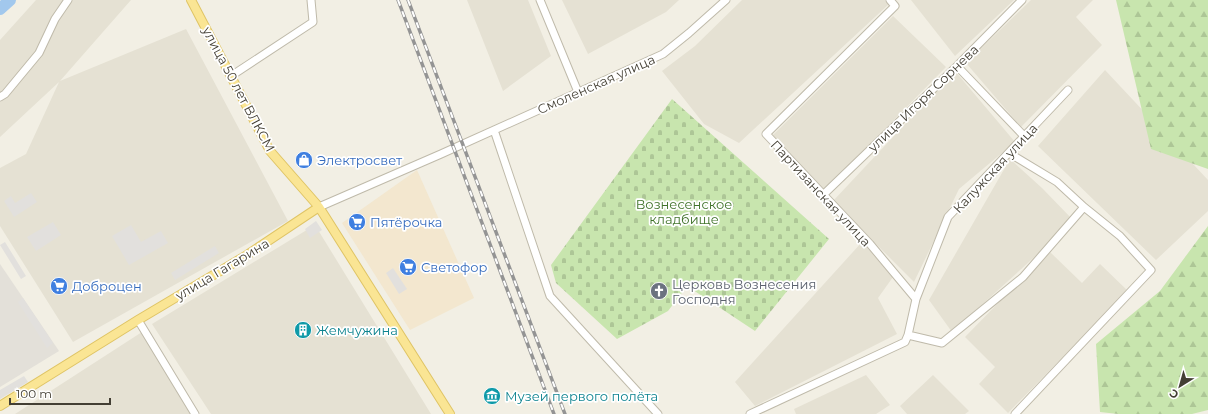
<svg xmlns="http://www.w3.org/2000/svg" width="1208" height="414" font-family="Montserrat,sans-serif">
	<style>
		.residential { fill: #e5e1d3 }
		.commercial { fill: #f3e7cf }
		.industrial { fill: #e3e0d9 }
		.forest { fill: url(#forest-firs) }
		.cemetery { fill: url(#cemetery-stones) }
		.parking { fill: #e2e0dd }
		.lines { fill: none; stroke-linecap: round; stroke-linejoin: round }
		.river { stroke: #a2c8ed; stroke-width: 12 }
		.minor-casing { stroke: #bfbaaa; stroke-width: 9 }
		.major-casing { stroke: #dfc465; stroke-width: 10 }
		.minor { stroke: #fff; stroke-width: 7 }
		.major { stroke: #fae594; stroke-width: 8 }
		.rail-casing { stroke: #949494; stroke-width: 3.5 }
		.rail { stroke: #fff; stroke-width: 2; stroke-dasharray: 6; stroke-linecap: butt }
		.labels { text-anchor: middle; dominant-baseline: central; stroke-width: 3.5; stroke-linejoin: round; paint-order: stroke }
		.street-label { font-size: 13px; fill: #433f34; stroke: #fff }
		.shop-label { font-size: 13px; fill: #366cbe; stroke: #fff; text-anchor: start }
		.park-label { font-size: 13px; fill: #40732a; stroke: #fff }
		.worship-label { font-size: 13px; fill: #5b616d; stroke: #fff; text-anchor: start }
		.culture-label { font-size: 13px; fill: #0d838f; stroke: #fff; text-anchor: start }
	</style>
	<defs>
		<pattern id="forest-firs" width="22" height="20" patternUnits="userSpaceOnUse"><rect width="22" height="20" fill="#c8e5ae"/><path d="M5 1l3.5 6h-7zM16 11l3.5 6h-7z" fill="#adc696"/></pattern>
		<pattern id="cemetery-stones" width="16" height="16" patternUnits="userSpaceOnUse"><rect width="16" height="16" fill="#c8e5ae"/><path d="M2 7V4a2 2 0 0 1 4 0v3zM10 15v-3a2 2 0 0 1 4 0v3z" fill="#adc696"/></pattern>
	</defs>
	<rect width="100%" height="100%" fill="#f2efe4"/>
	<!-- residential -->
	<path class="residential" d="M36,0h95l-71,81 126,-52 102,192 -215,121 -73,-116v-58l26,-14 33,-72 -59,55v-97z
		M467,0h61l23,56 -48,35z
		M562,0h117l-13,12 -78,42z
		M742,0h143l4,4 -150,139 -35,-19 -42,-53 33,-25z
		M911,0h103l-59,56z
		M1031,0h62l-17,17 26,28 -81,82 -55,-64z
		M893,16l53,51 -121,123 -53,-54z
		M1105,70l103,110v31l-52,49 -118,-114z
		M955,71l60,71 -56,47 -45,93 -81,-81z
		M1010,159l32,29 32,33 -122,111 -23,-32z
		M315,225l116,189h-220l-59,-90z
		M862,242l31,35 -15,21 19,36 -142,72 -20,-24z
		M1049,251l33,32 18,-19 28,27 -120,122 -29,-29 16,-17 -30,-30z
		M142,332l49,82h-176z
		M866,375l24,30 -14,9h-80l-2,-5z
		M933,375l36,36 -4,3h-58l-7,-8z"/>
	<!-- commercial -->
	<path class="commercial" d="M417,170l57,128 -64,32 -68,-107z"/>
	<!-- industrial -->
	<path class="industrial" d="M0,264l59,87 -59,36z"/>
	<!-- forest -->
	<path class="forest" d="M1116,0h92v169l-57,-20z
		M1208,226v184l-16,4h-74l-18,-2 -4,-68 64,-53z"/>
	<!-- cemetery -->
	<path class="cemetery" d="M672,99l157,140 -74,92 -68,-45 -19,25 -51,28 -61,-56 -5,-18z"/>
	<!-- parking -->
	<path class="parking" d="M31,193l6,9 -23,15 -10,-16 7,-5 4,7z
		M316,221l6,9 -12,8 -5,-9z
		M53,222l8,13 -25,16 -9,-14z
		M131,225l10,17 20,-11 7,12 -39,22 -17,-29z
		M5,242l21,34 -5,3 -21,-34z
		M215,246l4,7 -44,27 -4,-7z
		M393,268l14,21 -8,5 -13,-21z
		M23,298l30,45 -6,5 -29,-46z
		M24,376l4,6 -28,17v-9z"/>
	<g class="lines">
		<!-- river -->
		<path class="river" d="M0,9l10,-9"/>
		<defs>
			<path id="minor" d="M540,0l38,92
				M890,0l5,6 -129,128 104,110 46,55
				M957,66l67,70
				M231,76l82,-54 -2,-22
				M0,97l5,-3 34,-41 16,-34 13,-19
				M494,130l56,166 108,118
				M1009,153l48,29 27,25 36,29 31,34 -136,144
				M823,195l134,-129 65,-66
				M319,207l122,-53 222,-100 26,-21 37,-33
				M138,320l57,94
				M908,335l34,8 81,-66 61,-70
				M750,414l155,-72 3,-7 8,-36 32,-82 120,-127"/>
			<path id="major" d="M191,0l79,151 49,56 131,207
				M0,406l138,-86 109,-65 72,-48"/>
		</defs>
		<!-- minor casing -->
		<use href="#minor" class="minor-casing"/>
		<!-- major casing -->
		<use href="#major" class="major-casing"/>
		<!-- minor -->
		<use href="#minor" class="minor"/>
		<!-- major -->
		<use href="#major" class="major"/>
		<defs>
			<path id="rail" d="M398,0l156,414
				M408,0l157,414"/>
		</defs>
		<!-- rail casing -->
		<use href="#rail" class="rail-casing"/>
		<!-- rail -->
		<use href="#rail" class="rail"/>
	</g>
	<!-- icons -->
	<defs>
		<symbol id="shop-disc" viewBox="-11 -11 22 22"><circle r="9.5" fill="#3f7fe0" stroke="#fff"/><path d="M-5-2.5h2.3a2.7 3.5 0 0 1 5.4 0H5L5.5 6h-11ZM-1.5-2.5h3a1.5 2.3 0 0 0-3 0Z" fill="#fff"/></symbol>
		<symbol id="supermarket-disc" viewBox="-11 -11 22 22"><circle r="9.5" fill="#3f7fe0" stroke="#fff"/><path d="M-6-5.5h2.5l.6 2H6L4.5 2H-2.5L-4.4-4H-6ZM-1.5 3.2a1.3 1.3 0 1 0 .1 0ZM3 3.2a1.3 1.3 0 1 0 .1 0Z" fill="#fff"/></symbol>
		<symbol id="church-disc" viewBox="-11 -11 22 22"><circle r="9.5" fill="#6b7280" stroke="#fff"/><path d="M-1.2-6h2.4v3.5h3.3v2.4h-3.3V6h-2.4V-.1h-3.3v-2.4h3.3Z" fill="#fff"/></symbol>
		<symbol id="building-disc" viewBox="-11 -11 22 22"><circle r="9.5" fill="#0f9aa8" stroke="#fff"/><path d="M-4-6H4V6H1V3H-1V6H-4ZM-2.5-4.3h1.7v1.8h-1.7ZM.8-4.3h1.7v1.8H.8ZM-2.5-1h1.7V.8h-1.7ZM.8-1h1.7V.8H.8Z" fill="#fff"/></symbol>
		<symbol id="museum-disc" viewBox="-11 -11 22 22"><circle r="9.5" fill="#0f9aa8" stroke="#fff"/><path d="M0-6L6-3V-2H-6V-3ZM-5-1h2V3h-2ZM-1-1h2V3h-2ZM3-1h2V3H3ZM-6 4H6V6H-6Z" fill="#fff"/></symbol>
	</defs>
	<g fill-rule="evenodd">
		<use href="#shop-disc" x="294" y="150" width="20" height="20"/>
		<use href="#supermarket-disc" x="347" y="212" width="20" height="20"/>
		<use href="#supermarket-disc" x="398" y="257" width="20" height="20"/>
		<use href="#supermarket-disc" x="49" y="276" width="20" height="20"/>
		<use href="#church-disc" x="649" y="281" width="20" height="20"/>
		<use href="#building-disc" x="293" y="320" width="20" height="20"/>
		<use href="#museum-disc" x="482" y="386" width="20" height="20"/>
	</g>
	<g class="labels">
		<!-- street labels -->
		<g class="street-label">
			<text transform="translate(596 84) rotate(-24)">Смоленская улица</text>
			<text transform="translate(239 89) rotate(62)">улица 50 лет ВЛКСМ</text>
			<text transform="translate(923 98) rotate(-44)">улица Игоря Сорнева</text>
			<text transform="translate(995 168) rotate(-47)">Калужская улица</text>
			<text transform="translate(821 193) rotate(47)">Партизанская улица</text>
			<text transform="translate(222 269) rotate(-31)">улица Гагарина</text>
		</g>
		<!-- shop labels -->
		<g class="shop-label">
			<text x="317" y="160">Электросвет</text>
			<text x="370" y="222">Пятёрочка</text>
			<text x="421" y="267">Светофор</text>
			<text x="72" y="286">Доброцен</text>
		</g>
		<!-- park labels -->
		<g class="park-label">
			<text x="684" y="204">Вознесенское<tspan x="684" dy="15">кладбище</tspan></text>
		</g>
		<!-- worship labels -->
		<g class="worship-label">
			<text x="672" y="284">Церковь Вознесения<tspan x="672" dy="15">Господня</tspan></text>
		</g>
		<!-- culture labels -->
		<g class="culture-label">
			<text x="316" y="330">Жемчужина</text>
			<text x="505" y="396">Музей первого полёта</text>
		</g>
	</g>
	<!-- north arrow -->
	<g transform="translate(1180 386) rotate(217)" stroke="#ffffff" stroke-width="3" paint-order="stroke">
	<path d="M0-3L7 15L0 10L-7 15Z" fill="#433f34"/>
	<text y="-6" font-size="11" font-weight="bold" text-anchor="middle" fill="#433f34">С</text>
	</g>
	<!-- scale -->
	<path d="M10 398v6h100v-6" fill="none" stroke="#433f34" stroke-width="2"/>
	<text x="16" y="398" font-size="12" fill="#433f34" stroke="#ffffff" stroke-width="3" paint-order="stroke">100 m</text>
</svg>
